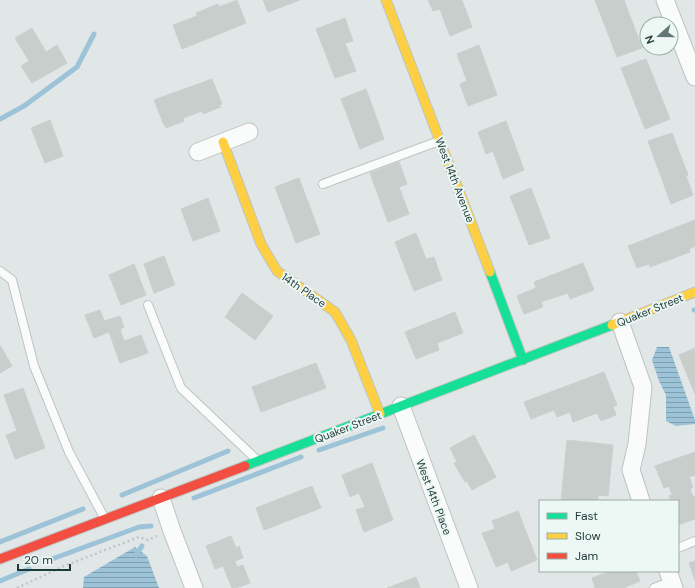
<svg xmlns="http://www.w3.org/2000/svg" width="695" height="588" font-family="'DM Sans',sans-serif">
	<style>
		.water { fill: url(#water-rules) }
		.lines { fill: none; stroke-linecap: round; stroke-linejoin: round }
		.stream { stroke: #9dc3d9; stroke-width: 5 }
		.building { fill: #c7cecc; stroke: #c9d0cf }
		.lane-casing { stroke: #bdc4c3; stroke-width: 10 }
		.street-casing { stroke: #bdc4c3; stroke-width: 19 }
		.fast-casing { stroke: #bdc5c4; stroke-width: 11 }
		.slow-casing { stroke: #bdc5c4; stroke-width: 11 }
		.jam-casing { stroke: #bdc5c4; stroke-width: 11 }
		.path { stroke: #bec7c7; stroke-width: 2.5; stroke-dasharray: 2 3; stroke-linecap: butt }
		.lane { stroke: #fafbfb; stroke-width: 8 }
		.street { stroke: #fafbfb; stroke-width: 17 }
		.fast { stroke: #16e098; stroke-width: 9 }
		.slow { stroke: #ffcf43; stroke-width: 9 }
		.jam { stroke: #f24e42; stroke-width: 9 }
		.labels { text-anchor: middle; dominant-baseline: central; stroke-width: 4; stroke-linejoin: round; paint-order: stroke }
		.street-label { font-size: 11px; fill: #1e3a39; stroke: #edf7f4 }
	</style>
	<defs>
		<pattern id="water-rules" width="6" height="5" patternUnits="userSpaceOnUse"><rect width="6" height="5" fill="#9dc3d9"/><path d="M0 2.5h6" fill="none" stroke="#7f9fb1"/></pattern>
	</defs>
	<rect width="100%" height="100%" fill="#e0e7e6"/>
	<!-- water -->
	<path class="water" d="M657,347h12l26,73v4l-19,2 -10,-5v-26l-7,-14 -7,-21z
		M135,547l12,9 12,32h-76l1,-11z"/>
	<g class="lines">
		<!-- stream -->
		<path class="stream" d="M0,119l24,-13 53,-39 17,-33
			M694,310h1
			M319,450l64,-22
			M122,495l106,-44
			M194,498l107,-41
			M0,542l83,-33
			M136,555l6,-9
			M52,559l87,-32 12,-1
			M0,581l29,-12"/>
	</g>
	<!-- building -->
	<path class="building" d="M237,0l9,23 -64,26 -9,-24 24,-9 -1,-3 22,-9 1,3z
		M263,0h37l-32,12z
		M428,0h34l10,27 -22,9 -10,-27 -7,2z
		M595,0h29l18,48 -25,9z
		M345,18l8,23 -8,2 11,28 -21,7 -19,-49z
		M32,28l14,24 11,-7 10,18 -35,20 -11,-17 8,-5 -14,-23z
		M479,45l18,50 -29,11 -8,-22 7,-3 -10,-27z
		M646,59l24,60 -25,10 -24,-61z
		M212,79l10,25 -3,1 2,2 -18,7 -1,-3 -19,7 1,3 -18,7 -1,-3h-1l-10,-25z
		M366,89l18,50 -24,10 -19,-50z
		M50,120l13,36 -18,7 -14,-35z
		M506,121l18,49 -21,9 -10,-28 -7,3 -8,-22z
		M672,133l16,42 -2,1 7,19 -22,9 -23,-63z
		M399,162l8,22 -8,3 10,27 -21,8 -18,-49z
		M299,178l21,56 -24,9 -21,-56z
		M531,188l19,50 -21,7 -19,-49z
		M208,198l12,33 -27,10 -12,-32z
		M695,220v26l-6,3 1,3 -40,15 -1,-3 -12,4 -9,-22z
		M416,233l10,26 8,-2 8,23 -28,11 -19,-49z
		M164,256l11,29 -21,8 -10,-29z
		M583,263l11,27 -24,9 -2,-6 -27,9 2,5 -19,7 -7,-18 19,-8 -2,-6z
		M134,264l12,31 -25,10 -12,-30z
		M242,293l31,23 -18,24 -30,-23z
		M100,310l4,11 16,-5 4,11 -4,2 4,12 17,-6 7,18 -28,10 -11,-31 -15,6 -9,-23z
		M455,312l8,21 -26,10 2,7 -23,9 -11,-27z
		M0,345l12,21 -12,7z
		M695,348v46l-16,-39z
		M316,363l10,25 -65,24 -9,-25z
		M604,372l13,33 -4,2 3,8 -15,6 -4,-8 -24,9 -3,-10 -13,5 -3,-7 -23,9 -7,-17z
		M23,388l22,60 -30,11 -9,-24 11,-4 -13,-36z
		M474,435l22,42 -24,13 -5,-9 -2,1 -11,-19 3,-1 -7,-14z
		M567,440l46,5 -5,51 -10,-1v6h-37z
		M695,452v23l-6,2 4,10 -3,2 3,8 2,-1v23l-17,6v-24h-7l-2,-5 3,-1 -3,-9 -5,2 -9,-22z
		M372,463l21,57 -29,12 -8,-22 9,-3 -6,-14 -9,4 -8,-22z
		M312,486l9,22 -57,22 -8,-22z
		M518,511l19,49 -26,11 -3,-9 -12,5 -14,-34 13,-4 -3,-8z
		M231,536l5,12 3,-2 4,12 -8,3 2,6 6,-2 7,18 -14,5h-4l-9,-22 -8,3 -9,-23z
		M695,561v19l-6,-17z
		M608,571h28l4,10 -16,7h-29l-3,-10 16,-6z
		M416,577l4,11h-33z"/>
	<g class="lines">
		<defs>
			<path id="lane" d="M323,184l116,-43
				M0,271l12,9 22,86 35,86 36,67
				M148,305l33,83 75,71
				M678,548l17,-7
				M654,588l18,-7"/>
			<path id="street" d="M665,0l30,77
				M198,152l51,-20
				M620,322l23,65 -6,57 -6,26 10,31
				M401,406l68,182
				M161,498l11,33 22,57
				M668,571l6,17"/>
			<path id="fast" d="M490,272l33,88
				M245,466l367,-141"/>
			<path id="slow" d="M386,0l104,272
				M223,142l38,102 16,27 58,41 16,28 29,74
				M612,325l83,-33"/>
			<path id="jam" d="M0,559l245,-93"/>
		</defs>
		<!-- lane casing -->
		<use href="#lane" class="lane-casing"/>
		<!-- street casing -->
		<use href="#street" class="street-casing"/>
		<!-- fast casing -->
		<use href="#fast" class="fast-casing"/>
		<!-- slow casing -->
		<use href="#slow" class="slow-casing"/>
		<!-- jam casing -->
		<use href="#jam" class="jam-casing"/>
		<!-- path -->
		<path class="path" d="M17,588l47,-22 75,-29 9,3 9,-4"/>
		<!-- lane -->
		<use href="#lane" class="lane"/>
		<!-- street -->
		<use href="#street" class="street"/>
		<!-- fast -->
		<use href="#fast" class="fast"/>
		<!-- slow -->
		<use href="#slow" class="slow"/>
		<!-- jam -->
		<use href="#jam" class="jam"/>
	</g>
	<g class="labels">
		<!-- street labels -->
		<g class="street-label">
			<text transform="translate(455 180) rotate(69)">West 14th Avenue</text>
			<text transform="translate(304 290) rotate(35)">14th Place</text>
			<text transform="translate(650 310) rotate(-22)">Quaker Street</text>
			<text transform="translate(348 427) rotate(-21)">Quaker Street</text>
			<text transform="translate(434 497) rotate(69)">West 14th Place</text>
		</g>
	</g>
	<!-- legend -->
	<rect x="539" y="500" width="140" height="72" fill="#edf7f4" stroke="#9aaba9"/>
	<rect x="547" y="513" width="20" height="6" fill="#16e098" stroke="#9aaba9"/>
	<text x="575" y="520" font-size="12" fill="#1e3a39">Fast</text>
	<rect x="547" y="533" width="20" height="6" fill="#ffcf43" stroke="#9aaba9"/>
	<text x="575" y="540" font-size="12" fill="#1e3a39">Slow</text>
	<rect x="547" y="553" width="20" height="6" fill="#f24e42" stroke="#9aaba9"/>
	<text x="575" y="560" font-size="12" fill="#1e3a39">Jam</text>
	<!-- north arrow -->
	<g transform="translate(659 36) rotate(249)"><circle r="19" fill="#edf7f4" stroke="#9aaba9"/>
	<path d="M0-3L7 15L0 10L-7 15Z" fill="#627776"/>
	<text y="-6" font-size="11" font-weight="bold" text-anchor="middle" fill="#1e3a39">N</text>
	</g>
	<!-- scale -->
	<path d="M18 564v6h52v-6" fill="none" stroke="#1e3a39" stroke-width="2"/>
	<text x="24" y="564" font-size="12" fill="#1e3a39" stroke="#edf7f4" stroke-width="3" paint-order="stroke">20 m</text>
</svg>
